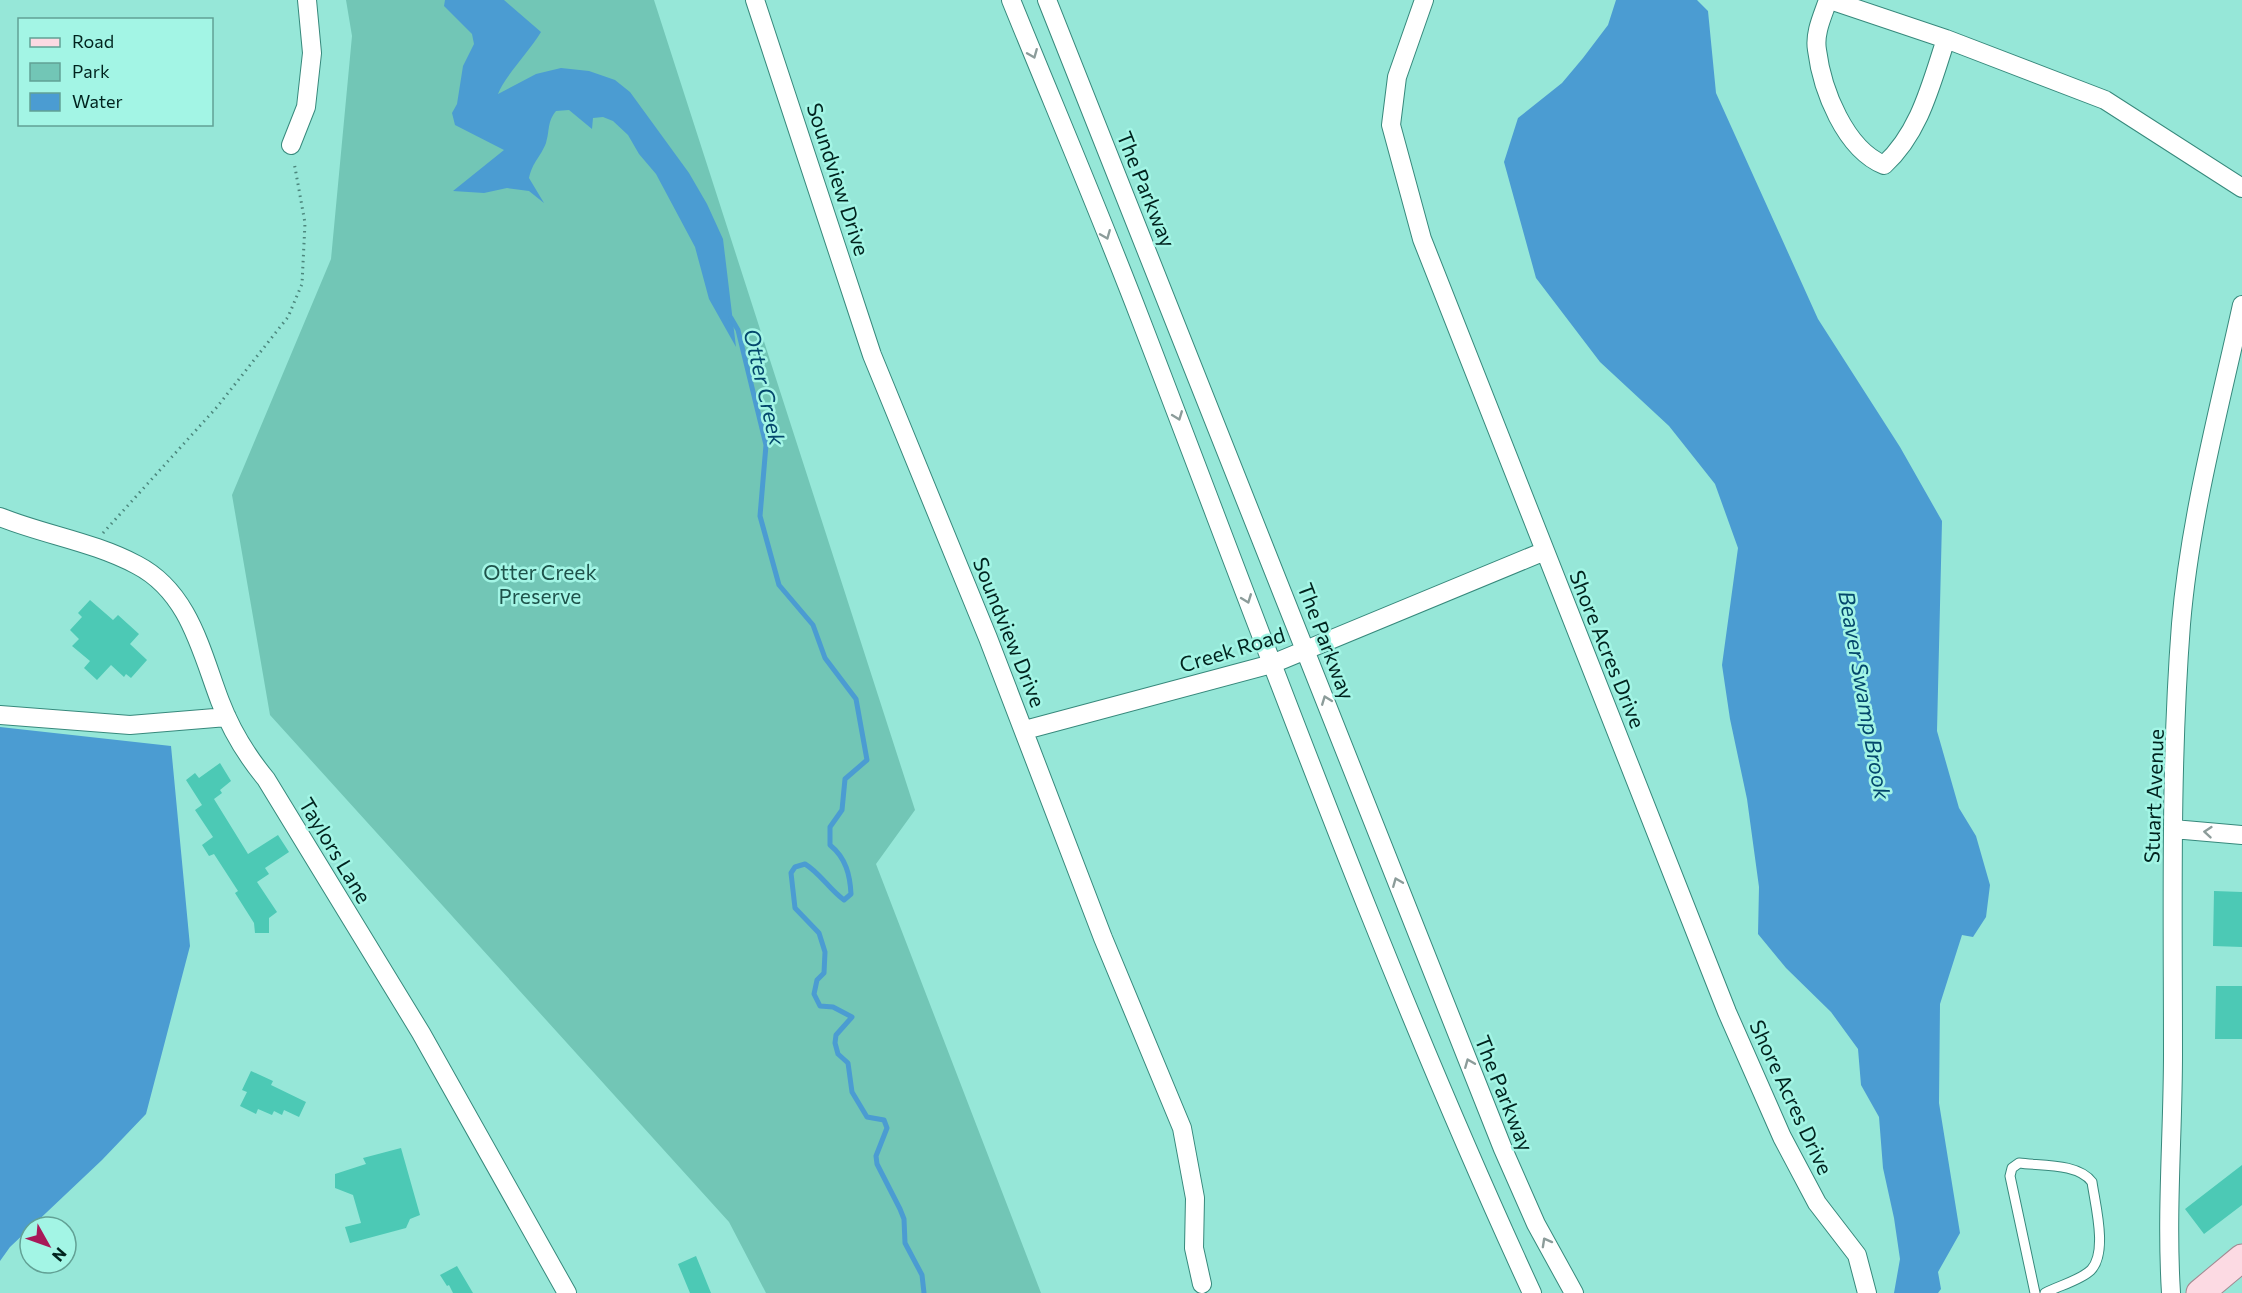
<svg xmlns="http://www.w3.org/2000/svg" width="2242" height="1293" font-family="Commissioner,sans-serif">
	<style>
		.green { fill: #72c6b6 }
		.water { fill: #4b9cd2 }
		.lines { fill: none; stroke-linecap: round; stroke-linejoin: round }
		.stream { stroke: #4b9cd2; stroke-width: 5 }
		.building { fill: #4cc9b5 }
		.service-casing { stroke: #37897c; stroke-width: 11 }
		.minor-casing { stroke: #37897c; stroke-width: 20 }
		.primary-casing { stroke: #a28a92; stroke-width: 29 }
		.path { stroke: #4c877d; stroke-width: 3; stroke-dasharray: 1.5 4.5; stroke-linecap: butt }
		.service { stroke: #fff; stroke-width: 9 }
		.minor { stroke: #fff; stroke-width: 18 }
		.primary { stroke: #fcdae3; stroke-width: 27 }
		.oneway { stroke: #8c9c9a }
		.labels { text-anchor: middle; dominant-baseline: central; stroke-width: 5; stroke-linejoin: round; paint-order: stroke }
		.street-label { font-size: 21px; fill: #00231e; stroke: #a3f5e5 }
		.park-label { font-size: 21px; fill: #1f534b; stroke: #a3f5e5 }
		.water-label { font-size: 22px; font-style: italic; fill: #04476c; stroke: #a3f5e5 }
	</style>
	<rect width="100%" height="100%" fill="#96e7d8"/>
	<!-- green -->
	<path class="green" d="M346,0h308l261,810 -39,54 165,429h-275l-37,-71 -459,-507 -38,-220 99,-236 21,-223z"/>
	<!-- water -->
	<path class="water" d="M445,0h59l37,32c-12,20 -37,45 -43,62l38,-20 25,-6 28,3 26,9 15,12 59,81 18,31 16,35 13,108 -27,-48 -14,-52 -39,-73 -17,-20 -11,-19 -15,-14 -10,-4 -10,1 -1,11 -23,-19 -13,1c-9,11 -6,19 -10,32 -6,15 -13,18 -17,35l15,25 -15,-12 -22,-3 -23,5 -31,-2 51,-41 -49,-25 -3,-12 5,-9 6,-38 11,-22 -2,-10 -28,-28z
		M1616,0h81l11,11 8,82 102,226 82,128 42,74 -5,210 22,77 17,28 14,49 -4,32 -13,20 -11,-2 -22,69 -1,99 21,130 -22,39 3,17 -3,4h-44l6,-34 -6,-41 -11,-50 -4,-51 -18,-32 -3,-36 -27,-37 -45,-44 -28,-34 1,-47 -12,-88 -17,-80 -8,-54 16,-117 -23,-64 -46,-58 -69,-64 -64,-84 -32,-116 14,-44 44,-35 21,-25 25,-33z
		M0,727l171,19 19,200 -44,168 -44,46 -92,87 -10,14z"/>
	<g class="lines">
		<!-- stream -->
		<path class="stream" d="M731,318l7,12 28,115 -6,71 19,69 34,40 12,33 31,41 11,61 -22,19 -3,31 -12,17v18c16,13 20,30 21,49l-7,6c-15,-11 -24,-27 -39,-36l-10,3 -4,6 4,35 24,25 6,19 -1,21 -7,7 -3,14 6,12 13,1 19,10 -16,18 -1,8 3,11 10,9 4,29 15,25 17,3 3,8 -11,28 1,8 23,45 4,10 1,24 17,32 2,18"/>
	</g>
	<!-- building -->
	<path class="building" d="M90,600l23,20 5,-5 21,19 -9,10 17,16 -16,18 -5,-4 -2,3 -13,-12 -14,15 -13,-12 6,-7 -18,-15 7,-7 -9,-9 12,-13 -4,-4z
		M220,763l11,18 -11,9 2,3 -8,6 34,55 30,-19 11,17 -24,16 4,6 -12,8 20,30 -8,6v15h-14l-1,-10 -19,-30 3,-2 -24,-37 -5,2 -7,-11 11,-8 -18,-27 7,-5 -16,-25 9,-7 4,5z
		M2214,891l28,1v55l-29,-1z
		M2216,986h26v53h-27z
		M251,1071l22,10 -2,4 35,17 -7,15 -15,-7 -2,5 -8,-4 -2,4 -14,-6 -2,5 -16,-8 7,-14 -5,-2z
		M401,1148l19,67 -10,4 -4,9 -56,15 -5,-16 16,-4 -8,-28 -18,-7v-14l31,-10 -3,-6z
		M2242,1165v40l-38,29 -19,-25z
		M696,1256l15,37h-21l-12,-29z
		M457,1266l16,27h-20l-4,-8 -2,1 -7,-11z"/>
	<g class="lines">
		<defs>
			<path id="service" d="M2035,1293l-25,-117 2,-8 7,-5c22,3 59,0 73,19 3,22 16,70 -1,88 -10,10 -33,16 -46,23"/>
			<path id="minor" d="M755,0l117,355 116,283 115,300 79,190 13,70 -1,50 8,36
				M1011,0c43,106 88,211 129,318 126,327 245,657 392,975
				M1047,0l456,1149 33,75 38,69
				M1424,0l-27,77 -6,48 31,114 305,773 55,125 35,66 40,52 10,38
				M1828,0c-5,15 -14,33 -11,50 5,40 28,99 67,115 36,-33 47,-81 62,-126
				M1830,0l116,39 159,61 137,88
				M291,145l15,-38 6,-54 -5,-53
				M0,517c45,18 94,25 137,48 52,27 64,86 83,136 11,29 27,55 46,78l155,254 146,260
				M0,715l130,10 97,-8
				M1025,730l247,-66 273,-113
				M2173,829l69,6
				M2171,1293c-5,-80 2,-160 2,-240 0,-142 -3,-287 8,-429 9,-107 38,-214 61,-319"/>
			<path id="primary" d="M2200,1293l42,-35"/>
		</defs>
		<!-- service casing -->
		<use href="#service" class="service-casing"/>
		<!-- minor casing -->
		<use href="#minor" class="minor-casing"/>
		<!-- primary casing -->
		<use href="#primary" class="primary-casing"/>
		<!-- path -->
		<path class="path" d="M103,533l114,-126 71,-90 14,-33 3,-61 -11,-61"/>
		<!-- service -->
		<use href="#service" class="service"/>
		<!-- minor -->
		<use href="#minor" class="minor"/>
		<!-- primary -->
		<use href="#primary" class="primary"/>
	</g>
	<!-- one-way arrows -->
	<defs><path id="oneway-chevron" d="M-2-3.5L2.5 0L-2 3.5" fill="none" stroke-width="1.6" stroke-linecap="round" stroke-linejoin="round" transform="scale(1.5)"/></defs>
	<g class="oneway">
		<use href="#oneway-chevron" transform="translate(1033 54) rotate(68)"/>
		<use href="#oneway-chevron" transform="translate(1106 235) rotate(68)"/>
		<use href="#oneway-chevron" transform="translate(1178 416) rotate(69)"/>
		<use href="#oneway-chevron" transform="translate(1247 599) rotate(69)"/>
		<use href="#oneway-chevron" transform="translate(1326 700) rotate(-111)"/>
		<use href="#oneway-chevron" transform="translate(2208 832) rotate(-175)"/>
		<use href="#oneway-chevron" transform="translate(1397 882) rotate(-112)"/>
		<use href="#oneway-chevron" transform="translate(1469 1063) rotate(-112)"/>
		<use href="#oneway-chevron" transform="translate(1546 1242) rotate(-119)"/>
	</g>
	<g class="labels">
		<!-- street labels -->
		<g class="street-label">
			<text transform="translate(839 179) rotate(72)">Soundview Drive</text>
			<text transform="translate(1147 189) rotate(68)">The Parkway</text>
			<text transform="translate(1010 632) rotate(68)">Soundview Drive</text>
			<text transform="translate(1327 641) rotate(69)">The Parkway</text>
			<text transform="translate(1232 649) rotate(-17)">Creek Road</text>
			<text transform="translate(1608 649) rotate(68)">Shore Acres Drive</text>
			<text transform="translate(2153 796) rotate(-88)">Stuart Avenue</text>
			<text transform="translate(336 850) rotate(59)">Taylors Lane</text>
			<text transform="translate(1505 1093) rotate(68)">The Parkway</text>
			<text transform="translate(1792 1097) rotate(65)">Shore Acres Drive</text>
		</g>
		<!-- park labels -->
		<g class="park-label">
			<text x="540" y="571">Otter Creek<tspan x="540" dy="24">Preserve</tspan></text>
		</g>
		<!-- water labels -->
		<g class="water-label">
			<text transform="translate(765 387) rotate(77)">Otter Creek</text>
			<text transform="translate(1865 695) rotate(80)">Beaver Swamp Brook</text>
		</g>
	</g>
	<!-- legend -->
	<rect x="18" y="18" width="195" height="108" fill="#a3f5e5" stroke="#62a195" stroke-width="1.5"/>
	<rect x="30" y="38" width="30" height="9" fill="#fcdae3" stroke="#62a195" stroke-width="1.5"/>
	<text x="72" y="48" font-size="18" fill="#00231e">Road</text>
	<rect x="30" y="63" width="30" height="18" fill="#72c6b6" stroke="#62a195" stroke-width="1.5"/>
	<text x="72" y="78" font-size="18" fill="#00231e">Park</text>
	<rect x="30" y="93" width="30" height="18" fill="#4b9cd2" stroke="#62a195" stroke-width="1.5"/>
	<text x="72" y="108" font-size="18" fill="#00231e">Water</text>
	<!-- north arrow -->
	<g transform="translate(48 1245) rotate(130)"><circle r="28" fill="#a3f5e5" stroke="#62a195" stroke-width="1.5"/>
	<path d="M0-4.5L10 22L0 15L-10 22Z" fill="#a81959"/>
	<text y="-9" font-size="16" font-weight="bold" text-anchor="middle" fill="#00231e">N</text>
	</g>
</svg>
